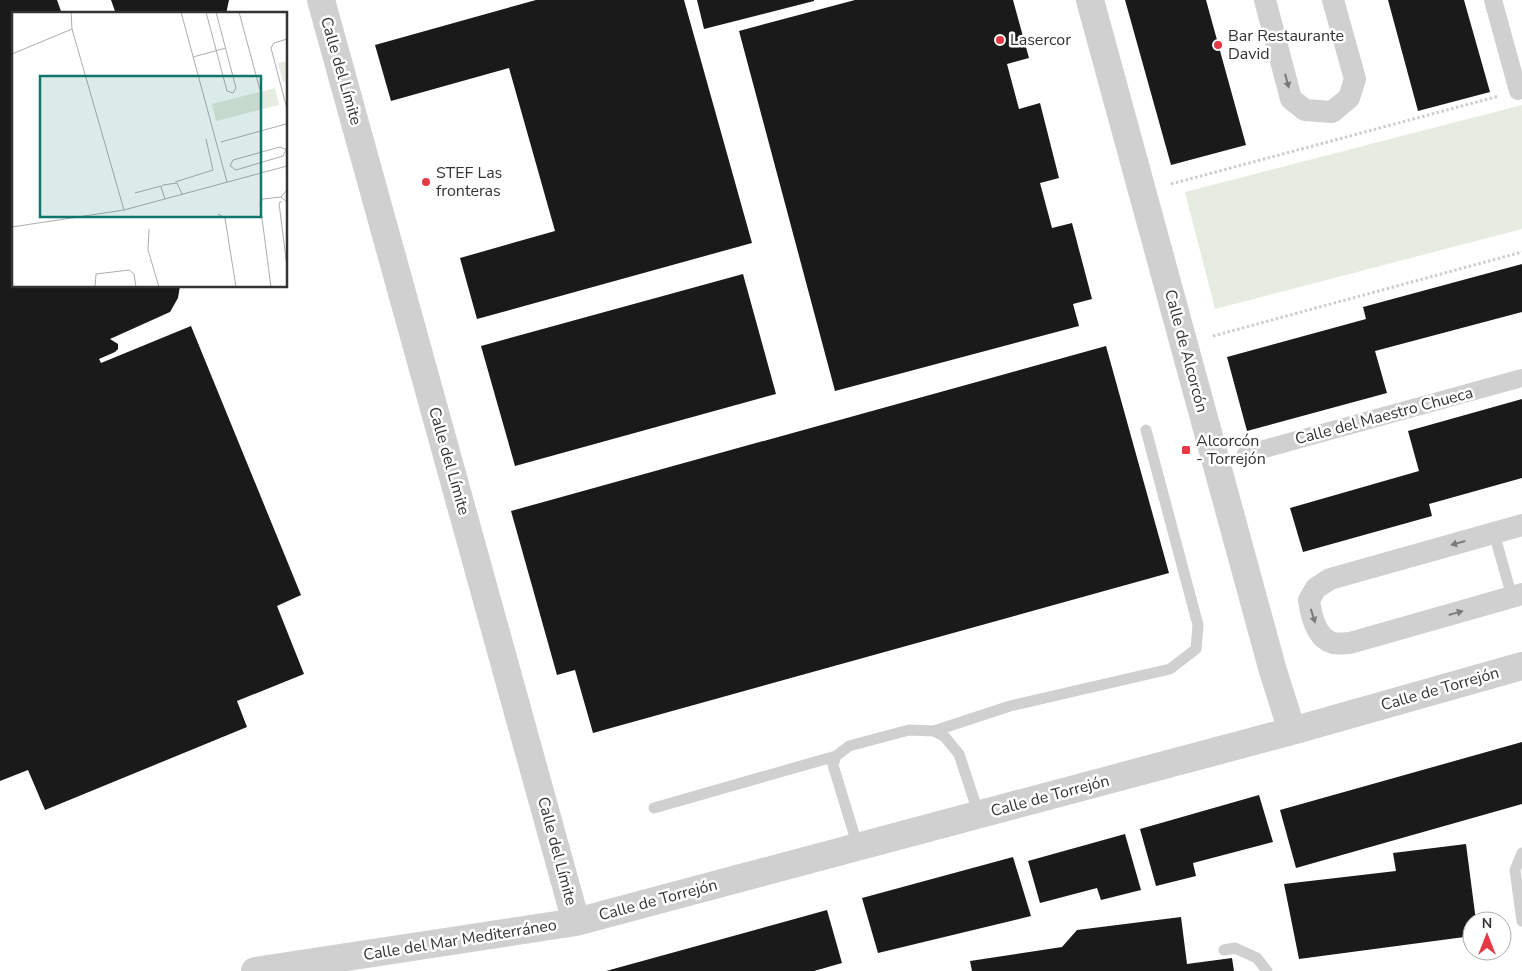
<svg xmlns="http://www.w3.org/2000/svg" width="1522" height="971" font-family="'Nunito Sans',sans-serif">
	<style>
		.park { fill: #e6ecdf }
		.building { fill: #1a1a1a }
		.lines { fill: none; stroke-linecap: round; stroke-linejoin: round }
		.path { stroke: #cdcdcd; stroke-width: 3; stroke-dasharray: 2.5 2.5; stroke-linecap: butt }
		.service { stroke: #d0d0d0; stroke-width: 11 }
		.pedestrian { stroke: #d0d0d0; stroke-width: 18 }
		.minor { stroke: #d0d0d0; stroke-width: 22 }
		.tertiary { stroke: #d0d0d0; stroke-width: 28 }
		.oneway { fill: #7a7a7a }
		.poi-dot { fill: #e63946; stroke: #fff; stroke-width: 2 }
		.labels { text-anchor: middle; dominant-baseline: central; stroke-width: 5; stroke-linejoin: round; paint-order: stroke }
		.poi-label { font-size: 16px; fill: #333; stroke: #fff; text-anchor: start }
		.street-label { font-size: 16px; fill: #333; stroke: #fff }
		.inset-road { fill: none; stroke: #adadad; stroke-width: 1 }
		.view { fill: #0f766e; fill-opacity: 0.15; stroke: #0f766e; stroke-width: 2.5 }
		.inset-edge { fill: none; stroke: #333; stroke-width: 2.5 }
	</style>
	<rect width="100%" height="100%" fill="#fff"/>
	<!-- park -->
	<path class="park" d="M1522,105v124l-307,80 -30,-117z"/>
	<!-- building -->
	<path class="building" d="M0,0h57l5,14h-48v272h166l-2,12 -8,14 -60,27 8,5v5l-3,3 -16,7 2,4 90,-37 110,269 -24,11 27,68 -67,27 10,26 -202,83 -17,-40 -28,11z
		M111,0h118l-3,14h-110z
		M536,0h148l68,243 -275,76 -17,-61 95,-27 -46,-163 -118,33 -16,-56z
		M697,0h117v1l-110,28z
		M855,0h158l16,58 -22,6 12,45 21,-6 19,75 -19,5 12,45 20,-5 20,76 -19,5 6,22 -244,65 -96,-360z
		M1125,0h81l40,145 -75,20z
		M1388,0h76l26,92 -72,19z
		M1522,264v48l-147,39 12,42 -140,38 -20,-74 139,-38 -3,-12z
		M743,274l33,120 -261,72 -34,-120z
		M1106,346l63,227 -576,160 -18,-63 -18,5 -46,-164z
		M1522,399v79l-93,26 3,12 -129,36 -13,-44 129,-37 -11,-40z
		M1522,742v62l-226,64 -16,-58z
		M1259,795l14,47 -80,21 3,13 -40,10 -16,-57z
		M1125,834l16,56 -40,10 -4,-12 -57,15 -12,-42z
		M1466,844l10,77h-4v15l-173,23 -15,-75 112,-13 -3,-18z
		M1013,857l18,59 -153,37 -16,-55z
		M827,910l15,53 -28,8h-208z
		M1181,917l6,47 45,-6 2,13h-262l-2,-10 92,-14 15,-17z"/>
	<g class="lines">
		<!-- path -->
		<path class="path" d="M1171,184l328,-88
			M1213,336l309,-84"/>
		<!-- service -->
		<path class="service" d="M1494,533l18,64
			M934,731l76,-25 160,-37 26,-20 2,-24 -52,-195
			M654,808l182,-52
			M858,847l-25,-82 3,-9 13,-10 60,-16 25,1 10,5 15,18 20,61
			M1522,853l-7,17 7,51
			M1224,950l11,-2 22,10 10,13"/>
		<!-- pedestrian -->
		<path class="pedestrian" d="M1493,0l25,91
			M1246,454l276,-76"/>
		<!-- minor -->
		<path class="minor" d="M1265,0l26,99 14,11 27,2 17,-14 6,-19 -22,-79
			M1522,525l-192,54 -14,9 -7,12c2,15 7,38 24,43 5,1 12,0 17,0l172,-49"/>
		<!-- tertiary -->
		<path class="tertiary" d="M321,0l255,922
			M1090,0l183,671 19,60
			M255,971l321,-49 716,-191 230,-65"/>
	</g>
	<!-- one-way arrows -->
	<defs><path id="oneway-solid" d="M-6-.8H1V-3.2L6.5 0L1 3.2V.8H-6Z" transform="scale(1.25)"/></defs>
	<g class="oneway">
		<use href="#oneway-solid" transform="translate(1287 81) rotate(75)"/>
		<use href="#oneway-solid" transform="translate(1458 543) rotate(164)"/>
		<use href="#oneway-solid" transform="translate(1456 613) rotate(-16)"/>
		<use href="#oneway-solid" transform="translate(1313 616) rotate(73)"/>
	</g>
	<!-- markers -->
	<g class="poi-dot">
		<circle cx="1000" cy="40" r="5"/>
		<circle cx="1218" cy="45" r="5"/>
		<circle cx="426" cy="182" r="5"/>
		<rect x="1181" y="445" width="10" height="10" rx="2.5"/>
	</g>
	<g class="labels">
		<!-- poi labels -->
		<g class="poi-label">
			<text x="1228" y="36">Bar Restaurante<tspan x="1228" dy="18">David</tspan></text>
			<text x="1010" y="40">Lasercor</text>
			<text x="436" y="173">STEF Las<tspan x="436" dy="18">fronteras</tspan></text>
			<text x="1196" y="441">Alcorcón<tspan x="1196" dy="18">- Torrejón</tspan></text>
		</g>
		<!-- street labels -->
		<g class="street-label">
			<text transform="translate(341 71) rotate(74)">Calle del Límite</text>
			<text transform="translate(1186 351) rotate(75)">Calle de Alcorcón</text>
			<text transform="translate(1384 416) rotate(-15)">Calle del Maestro Chueca</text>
			<text transform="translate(449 461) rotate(74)">Calle del Límite</text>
			<text transform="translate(1440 689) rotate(-16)">Calle de Torrejón</text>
			<text transform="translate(1050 796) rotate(-15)">Calle de Torrejón</text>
			<text transform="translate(557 851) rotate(75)">Calle del Límite</text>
			<text transform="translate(658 900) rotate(-15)">Calle de Torrejón</text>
			<text transform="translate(460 940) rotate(-9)">Calle del Mar Mediterráneo</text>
		</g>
	</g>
	<!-- overview -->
	<g transform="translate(12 12)">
		<rect width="275" height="275" fill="#fff"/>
		<path d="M275,49v20l-4,1 -5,-19zM263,76l4,17 -63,16 -4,-17z" fill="#e6ecdf"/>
		<path class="inset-road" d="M59,0l1,17 52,181M169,0l46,170M194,0l21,79 6,2 3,-5 -20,-76M227,0l21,78M275,27l-13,4 -3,5 16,61M0,42l60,-25M181,45l33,-9M209,130l65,-18M274,138l-3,6 -47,14 -6,-4 3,-6 47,-13 7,3M163,170l38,-12 -7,-31M275,178l-6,7 6,5M123,181l26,-7M153,187l-4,-12 2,-2 14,-2 5,11M270,189l-3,2 8,64M206,202l7,4 11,69M0,215l112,-17 163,-44M137,217l-1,21 11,37M83,275l1,-13 33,-4 5,4 2,13M259,275l-11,-84 3,-4 18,-2"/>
		<path class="view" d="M28,64h221v141h-221z"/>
		<rect width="275" height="275" class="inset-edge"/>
	</g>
	<!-- north arrow -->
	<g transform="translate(1487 936)"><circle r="24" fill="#ffffff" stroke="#adadad"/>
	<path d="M0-4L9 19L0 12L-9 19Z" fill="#e63946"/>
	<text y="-8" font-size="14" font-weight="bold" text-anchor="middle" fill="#333333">N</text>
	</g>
</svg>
